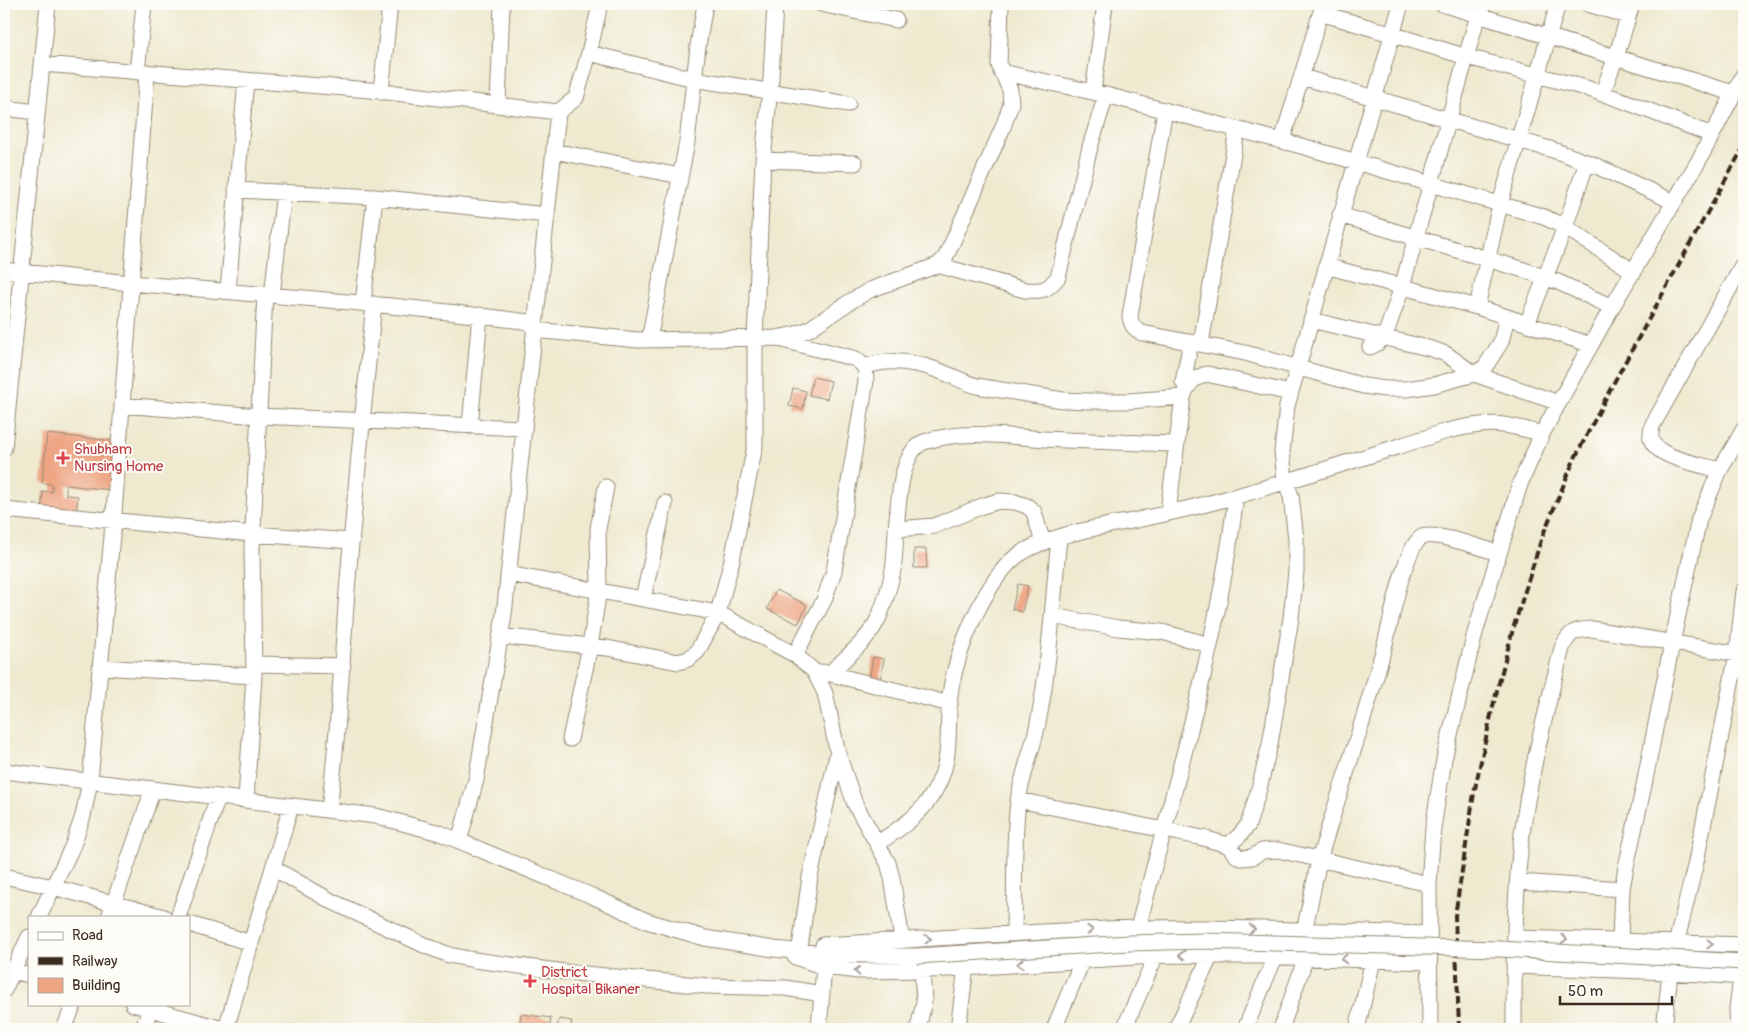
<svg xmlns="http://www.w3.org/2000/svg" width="1748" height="1033" font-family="Pangolin,sans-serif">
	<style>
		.building { fill: #eea583 }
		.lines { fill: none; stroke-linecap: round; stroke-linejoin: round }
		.minor-casing { stroke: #948a76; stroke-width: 17 }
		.minor { stroke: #fff; stroke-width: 15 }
		.rail { stroke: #3b2a1e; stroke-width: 4; stroke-dasharray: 8 4; stroke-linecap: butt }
		.minor-bridge-casing { stroke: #948a76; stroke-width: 17; stroke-linecap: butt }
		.minor-bridge { stroke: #fff; stroke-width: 15 }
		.oneway { stroke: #a79f9a }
		.health-dot { fill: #e0444e; stroke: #fdfcf7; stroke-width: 2 }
		.labels { text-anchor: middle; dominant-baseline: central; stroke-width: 4; stroke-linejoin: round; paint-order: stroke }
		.health-label { font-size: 15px; fill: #be3a42; stroke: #fdfcf7; text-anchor: start }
	</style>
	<rect width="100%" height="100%" fill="#fdfcf7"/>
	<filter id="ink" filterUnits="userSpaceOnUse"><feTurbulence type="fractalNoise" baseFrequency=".02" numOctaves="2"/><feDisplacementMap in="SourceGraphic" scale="10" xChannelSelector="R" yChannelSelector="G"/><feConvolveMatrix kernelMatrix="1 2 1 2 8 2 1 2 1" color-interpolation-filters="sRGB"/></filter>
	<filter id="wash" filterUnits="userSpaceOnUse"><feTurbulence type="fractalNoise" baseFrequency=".0096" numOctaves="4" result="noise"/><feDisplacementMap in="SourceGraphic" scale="20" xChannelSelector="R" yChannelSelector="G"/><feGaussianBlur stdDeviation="1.12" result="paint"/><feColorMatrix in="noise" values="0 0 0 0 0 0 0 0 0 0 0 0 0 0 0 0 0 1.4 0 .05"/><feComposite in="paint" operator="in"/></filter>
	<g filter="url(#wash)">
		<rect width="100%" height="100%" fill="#eee9cf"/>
		<g id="blocks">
			<!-- building -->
			<path class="building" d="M813,377l18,4 -4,18 -18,-4z
				M793,388l13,3 -3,18 -14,-3z
				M47,434l68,7 -4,49 -45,-5v10l12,1 -2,20 -35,-4 2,-21 9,1v-8l-10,-1z
				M914,549h12l1,19h-13z
				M1018,584l10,2 -6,26 -10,-3z
				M776,590l31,15 -9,19 -31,-15z
				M873,657l11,2 -4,21 -11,-1z
				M521,1014l30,4 -2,11h-30z
				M559,1019l13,2 -2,8h-13z"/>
		</g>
	</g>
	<g filter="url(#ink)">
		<use href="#blocks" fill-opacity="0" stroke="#948a76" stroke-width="1"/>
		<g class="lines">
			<defs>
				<path id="minor" d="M821,4l75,16
					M1442,4l291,89
					M1588,4l40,12
					M1321,13l146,44 119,31 38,13 88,34
					M589,53l11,-49
					M42,64l328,26 188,22 -54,503 -28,165 -17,61
					M137,72l7,-68
					M1001,72l105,23 199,52 239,70 21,10 69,45
					M1302,77l251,73 39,14 82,38
					M381,92l9,-88
					M1093,92l12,-88
					M1602,94l14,-37 16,-53
					M498,105l4,-101
					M4,108l33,4
					M1165,110l-35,206c1,9 4,13 12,17l103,20 119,33 21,3h21l28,-4 40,-11 11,-7 16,-25 6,-25
					M558,112l18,-14 13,-45 105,26 154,25
					M1282,141l41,-136
					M554,151l126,25
					M763,160l92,3
					M236,190l139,7 172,18
					M1340,215l184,55 34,12 54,25
					M938,265l87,25c18,1 22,1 33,-13l32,-130 16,-52
					M1326,266l151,41 114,38
					M4,270c177,21 355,28 531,53
					M228,291l18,-211
					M272,295l12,-103
					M363,303l12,-106
					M1477,307l23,-103 58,-200
					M1311,320l121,29 14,5 28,20 85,29
					M1527,324l38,-97 22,-65
					M534,330l104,10 138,-2 20,-4 13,-5 42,-28 19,-11 68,-25 7,-7 4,-8 54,-123 8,-23 -1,-14 -11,-25 2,-61
					M779,339l77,20 9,8 1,14 -32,190 -10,29 -29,55
					M649,340l38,-198 11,-96 7,-42
					M1201,344l36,-214
					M1370,347l8,-4 7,-7 17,-49 79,-283
					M865,367c23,-9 49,-5 72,3 14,5 26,12 40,16l86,14 25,1h40l55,-4
					M1183,382l8,-40
					M122,405l137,11 264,12
					M470,426l10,-111
					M4,448l44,-444
					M1720,470c-17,-5 -66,-12 -69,-32 -1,-4 1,-9 1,-12l92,-163
					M4,510l249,24 99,7
					M1168,512l15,-115c5,-14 10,-19 24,-23l83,19
					M897,529l37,-3 48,-20 17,-5 16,1 12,4 7,6 9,31
					M508,574l210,39 77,42 19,16 11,22 13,61 17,50 33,59 4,15 10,62
					M643,598l22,-95
					M1052,616l66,12 44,4 48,13
					M501,636l106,12 71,14 10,-3 9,-7 21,-39 14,-53 23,-114v-107l8,-179 8,-82 4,-74
					M254,664l89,2
					M100,667l154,9 -8,124
					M823,672l127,32
					M829,674c18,-18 40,-34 50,-57 6,-15 11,-31 14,-47 5,-29 0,-117 31,-128 38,-13 81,-6 120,-3 44,2 88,4 133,5
					M254,676l-2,-128 13,-254
					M570,739l20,-93 9,-56 -1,-61 8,-42
					M4,771l372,45 64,17 152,63 55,25 58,17 69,11 51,5 91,2
					M1018,800l185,38 25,7 8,10 5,3 11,-1 10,-6 16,-1 151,34
					M329,810c9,-73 13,-146 18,-219 8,-96 17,-191 27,-287
					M877,844c22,-15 43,-28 57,-52 21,-35 11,-67 17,-104 7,-40 31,-98 60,-127 26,-25 91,-34 126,-41 33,-7 67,-15 100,-24 70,-20 140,-43 210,-65 41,-10 55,-9 95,3
					M1228,845l11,-9 9,-11 11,-36 11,-45 21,-126 5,-47v-32l-5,-43 -6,-16 -3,-28 5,-46 114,-402
					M273,868l58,33 93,44 25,10 25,5 91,12 142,14 78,2 37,6
					M4,876l49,11 111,30
					M1519,882l103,7
					M39,917l34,-72 10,-29 7,-35 24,-268 33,-441
					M109,917l44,-128
					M178,917l40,-120
					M189,924l62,19
					M1138,928c37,-143 80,-285 98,-432
					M1304,931c6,-25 10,-50 16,-74 22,-75 49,-149 68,-225 5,-20 17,-85 34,-95 12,-6 62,12 77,16
					M1014,934c1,-44 -1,-90 4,-133 4,-27 15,-52 20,-78 12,-61 15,-124 21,-185
					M1516,938l228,7
					M1620,940l2,-51 4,-22 17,-77 29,-147 27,-124 21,-49 24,-41
					M1676,944l20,-82 41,-208 7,-63
					M823,945c105,-6 209,-14 314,-17 97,-2 194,4 292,6
					M800,947l10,-70 27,-122
					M795,957l29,10 35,4 72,-1 238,-15 91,1 168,6
					M1514,966l156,6 74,5
					M4,969l25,6
					M4,990l25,-53
					M133,1004l90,25
					M64,1029l10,-25
					M143,1029l9,-25
					M226,1029l65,-223
					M819,1029l5,-62
					M918,1029l6,-27 -2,-32
					M958,1029l8,-62
					M1054,1029l29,-70
					M1124,1029l32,-74
					M1176,1029l35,-74
					M1245,1029l30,-72
					M1281,1029l25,-72
					M1357,1029l16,-69
					M1430,1029l-1,-145 4,-56 11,-69 31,-126 45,-149 22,-50 21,-39 49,-88 87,-147 45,-86
					M1514,1029c0,-61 0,-126 7,-187 8,-66 25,-130 41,-194 8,-17 12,-18 30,-19l152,26
					M1664,1029l6,-57
					M1738,1029l-1,-20 4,-32"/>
			</defs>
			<!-- minor casing -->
			<use href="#minor" class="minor-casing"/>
			<!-- minor -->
			<use href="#minor" class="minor"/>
			<!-- rail -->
			<path class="rail" d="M1459,1029l-4,-113 19,-123 19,-87 20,-77 29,-92 32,-77 38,-74 132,-240"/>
			<defs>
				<path id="minor-bridge" d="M916,956l213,-13 74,-2 296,8 245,13"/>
			</defs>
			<!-- minor-bridge casing -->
			<use href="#minor-bridge" class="minor-bridge-casing"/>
			<!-- minor-bridge -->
			<use href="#minor-bridge" class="minor-bridge"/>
		</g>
		<!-- one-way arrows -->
		<defs><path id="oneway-chevron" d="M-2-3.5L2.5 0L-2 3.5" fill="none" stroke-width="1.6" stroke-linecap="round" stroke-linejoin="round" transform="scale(1.25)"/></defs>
		<g class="oneway">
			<use href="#oneway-chevron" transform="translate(1252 929) rotate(2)"/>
			<use href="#oneway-chevron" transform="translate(1090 930) rotate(-2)"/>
			<use href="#oneway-chevron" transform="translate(928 939) rotate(-3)"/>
			<use href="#oneway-chevron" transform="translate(1564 939) rotate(1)"/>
			<use href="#oneway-chevron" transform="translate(1710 944) rotate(1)"/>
			<use href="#oneway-chevron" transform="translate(1182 955) rotate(-179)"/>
			<use href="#oneway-chevron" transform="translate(1344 959) rotate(-178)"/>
			<use href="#oneway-chevron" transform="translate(1020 964) rotate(176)"/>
			<use href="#oneway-chevron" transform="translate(857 971) rotate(-177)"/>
		</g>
	</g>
	<!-- markers -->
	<g class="health-dot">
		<path d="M60.5 450.5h5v5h5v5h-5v5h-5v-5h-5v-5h5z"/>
		<path d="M527.5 973.5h5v5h5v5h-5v5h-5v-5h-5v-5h5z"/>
	</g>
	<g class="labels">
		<!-- health labels -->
		<g class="health-label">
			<text x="74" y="449">Shubham<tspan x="74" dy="17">Nursing Home</tspan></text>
			<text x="541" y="972">District<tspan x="541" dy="17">Hospital Bikaner</tspan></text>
		</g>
	</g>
	<!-- margin -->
	<rect width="1748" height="1033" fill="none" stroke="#fdfcf7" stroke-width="20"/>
	<!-- legend -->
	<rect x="28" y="916" width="162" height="90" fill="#fdfcf7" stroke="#afa8a0"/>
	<rect x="38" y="932" width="25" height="8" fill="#ffffff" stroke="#afa8a0"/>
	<text x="72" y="940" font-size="15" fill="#3b2a1e">Road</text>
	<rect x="38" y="957" width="25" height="8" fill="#3b2a1e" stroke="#afa8a0"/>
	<text x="72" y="966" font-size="15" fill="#3b2a1e">Railway</text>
	<rect x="38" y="978" width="25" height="15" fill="#eea583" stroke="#afa8a0"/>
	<text x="72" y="990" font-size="15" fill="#3b2a1e">Building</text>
	<!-- scale -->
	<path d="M1560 996v8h112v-8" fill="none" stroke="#3b2a1e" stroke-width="2.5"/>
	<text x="1568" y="996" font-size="15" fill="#3b2a1e" stroke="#fdfcf7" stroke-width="4" paint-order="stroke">50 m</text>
</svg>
